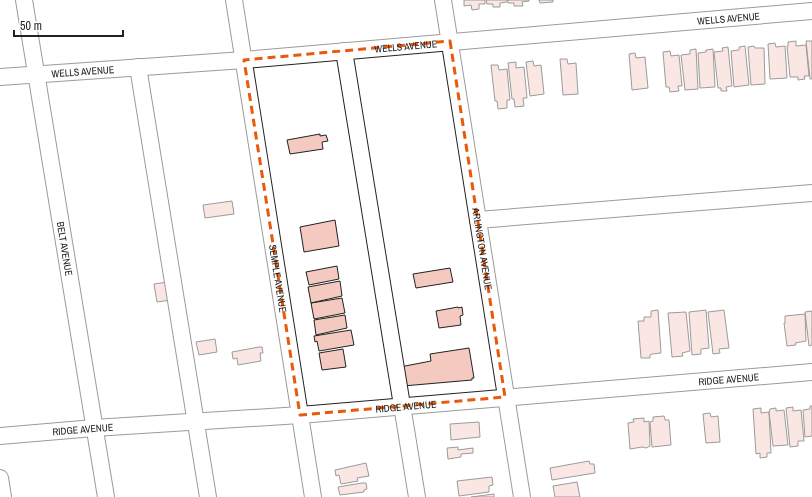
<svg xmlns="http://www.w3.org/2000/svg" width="812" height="497" font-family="'Archivo Narrow',sans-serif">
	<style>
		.building { fill: #f3c9c0; stroke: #222 }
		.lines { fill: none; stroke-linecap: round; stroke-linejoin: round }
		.minor-casing { stroke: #222; stroke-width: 18 }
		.minor { stroke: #fff; stroke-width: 16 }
		.marked { fill: none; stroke: #e8590c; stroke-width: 3; stroke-dasharray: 8 5; stroke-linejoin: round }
		.labels { text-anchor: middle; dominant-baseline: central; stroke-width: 3; stroke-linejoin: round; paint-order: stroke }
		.street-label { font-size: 10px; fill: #222; stroke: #fff }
	</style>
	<rect width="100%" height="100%" fill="#fff"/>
	<!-- building -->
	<path class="building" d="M464,0h21v4h-6v5l-7,1 -1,-5 -7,1z
		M486,0h21v2l-7,1v4h-7v-3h-6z
		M508,0h21v1l-7,1 1,4h-9v-3h-6z
		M539,0h14v2l-13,1z
		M796,41v5l10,-1 3,31h-5l1,3 -7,1v-3h-8l-3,-31h1v-4z
		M806,41h6v38h-2z
		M775,43l1,4 9,-1 2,32 -17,1 -2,-35z
		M745,46l4,39 -15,2 -3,-36 8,-1v-3z
		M754,46l1,2h9l1,36 -14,1 -3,-38z
		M728,47l4,39 -6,1 1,4h-6v-3h-3l-4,-36 9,-1 -1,-3z
		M696,49l2,40 -13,1 -4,-35 9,-1v-4z
		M713,49l2,38 -15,1 -2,-35 8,-1v-2z
		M670,51l1,5 8,-1 3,31h-4l1,5 -9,1 -1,-5h-3l-3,-35z
		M635,53l1,5 9,-1 3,31 -16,2 -3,-36z
		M560,59h7l1,5 8,-1 2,31 -15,1z
		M533,61l1,5 7,-1 3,29 -14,2 -4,-34z
		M516,62v6l8,-1 3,31h-4l1,8 -9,1 -1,-8h-2l-4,-36z
		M491,65h7l1,5 8,-1 3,31h-3v8l-9,1 -1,-8h-2z
		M320,134v2l6,-1 2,6 -6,1 1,7 -33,5 -3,-14z
		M232,201l2,13 -29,4 -2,-13z
		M335,220l4,26 -35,6 -4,-25z
		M337,266l2,13 -30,6 -3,-13z
		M450,268l3,14 -37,6 -3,-14z
		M340,281l2,15 -31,7 -3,-16z
		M168,282l3,18 -14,2 -3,-18z
		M342,298l3,15 -31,6 -3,-16z
		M458,307v1l4,-1 1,8 -3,1 1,9 -22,3 -3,-17z
		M658,310l3,43 -9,1 -2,1v3h-9l-3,-37h6v-4h7v-6z
		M706,310l3,38 -8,1v5l-9,1 -3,-43z
		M724,310l5,38 -10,1 1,4 -7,1 -5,-42z
		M812,311v34l-3,1 -4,-34z
		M686,312l4,39 -8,2 1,3 -11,1 -4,-44z
		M805,314l1,27 -11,2 1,2 -9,1 -3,-23h1v-7z
		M345,315l2,13 -31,7 -2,-15z
		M351,330l3,15 -35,6 -2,-10 -2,1 -1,-6z
		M215,339l2,13 -18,3 -3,-13z
		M259,347h3l1,6h-3l1,8 -23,4 -1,-7 -4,1 -1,-7z
		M469,348l5,30h-2v2l-69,6 -3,-19 31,-6 -1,-7z
		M343,349l3,18 -24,3 -3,-17z
		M810,406h2v30l-7,1 -2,-27 7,-1z
		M793,407v4l8,-1 3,31h-6v5l-8,1 -4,-39z
		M761,408v5l8,-1 2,41h-4v4l-7,1v-5l-4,1 -3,-45z
		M776,408v3l8,-1 4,35 -15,1 -4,-34 1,-3z
		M710,413l1,4 7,-1 2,26 -14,1 -3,-29z
		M664,416l1,4h4l2,25 -19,2 -2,-25 3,-1v-4z
		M644,418v4l5,-1 1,25 -4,2 -4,-1 -12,2 -2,-26 6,-1 -1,-3z
		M479,422l1,15 -29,3 -1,-16z
		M458,447v3l15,-2v5l-12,1v3l-13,2 -1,-11z
		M589,461l1,3h4l1,9 -43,7 -2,-12z
		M366,463l3,13 -12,2 1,3 -17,3 -2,-9 -3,1 -1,-6z
		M492,477l1,8 -4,1v6l-30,4 -2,-15z
		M577,482l3,15h-25l-2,-11z
		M362,483h4l1,6 -3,1v2l-24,3 -2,-8z
		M494,494v3h-23z"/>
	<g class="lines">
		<defs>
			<g id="minor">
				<path id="s1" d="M24,0l82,497"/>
				<path id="s2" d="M234,0l79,497"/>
				<path id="s3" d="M443,0l79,497"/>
				<path d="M344,51l73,446"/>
				<path d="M138,67l70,430"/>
				<path id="s4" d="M0,77l244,-17 568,-49"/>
				<path d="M478,220l334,-27"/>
				<path id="s5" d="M0,436l94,-8 206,-13 512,-43"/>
				<path d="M0,478l3,19"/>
			</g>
		</defs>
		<!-- minor casing -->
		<use href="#minor" class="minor-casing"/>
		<!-- minor -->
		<use href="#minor" class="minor"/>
	</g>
	<!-- marked area -->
	<path d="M0 0H812V497H0ZM450,41l55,356 -205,18 -56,-355z" fill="#fff" fill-opacity=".55" fill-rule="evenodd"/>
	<path class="marked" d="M450,41l55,356 -205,18 -56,-355z"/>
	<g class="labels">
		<!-- street labels -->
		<g class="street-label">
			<text stroke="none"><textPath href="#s4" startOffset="731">WELLS AVENUE</textPath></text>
			<text stroke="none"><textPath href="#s4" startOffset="407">WELLS AVENUE</textPath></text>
			<text stroke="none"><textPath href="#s4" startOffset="83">WELLS AVENUE</textPath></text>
			<text stroke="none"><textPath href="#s1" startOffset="252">BELT AVENUE</textPath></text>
			<text stroke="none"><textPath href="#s3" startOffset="252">ARLINGTON AVENUE</textPath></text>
			<text stroke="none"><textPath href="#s2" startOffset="282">SEMPLE AVENUE</textPath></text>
			<text stroke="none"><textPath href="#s5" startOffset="731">RIDGE AVENUE</textPath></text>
			<text stroke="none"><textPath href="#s5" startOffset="407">RIDGE AVENUE</textPath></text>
			<text stroke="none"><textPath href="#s5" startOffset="83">RIDGE AVENUE</textPath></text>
		</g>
	</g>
	<!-- scale -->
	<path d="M14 30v6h109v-6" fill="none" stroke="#222222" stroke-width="2"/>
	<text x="20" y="30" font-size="12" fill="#222222" stroke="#ffffff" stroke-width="3" paint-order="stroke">50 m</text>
</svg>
